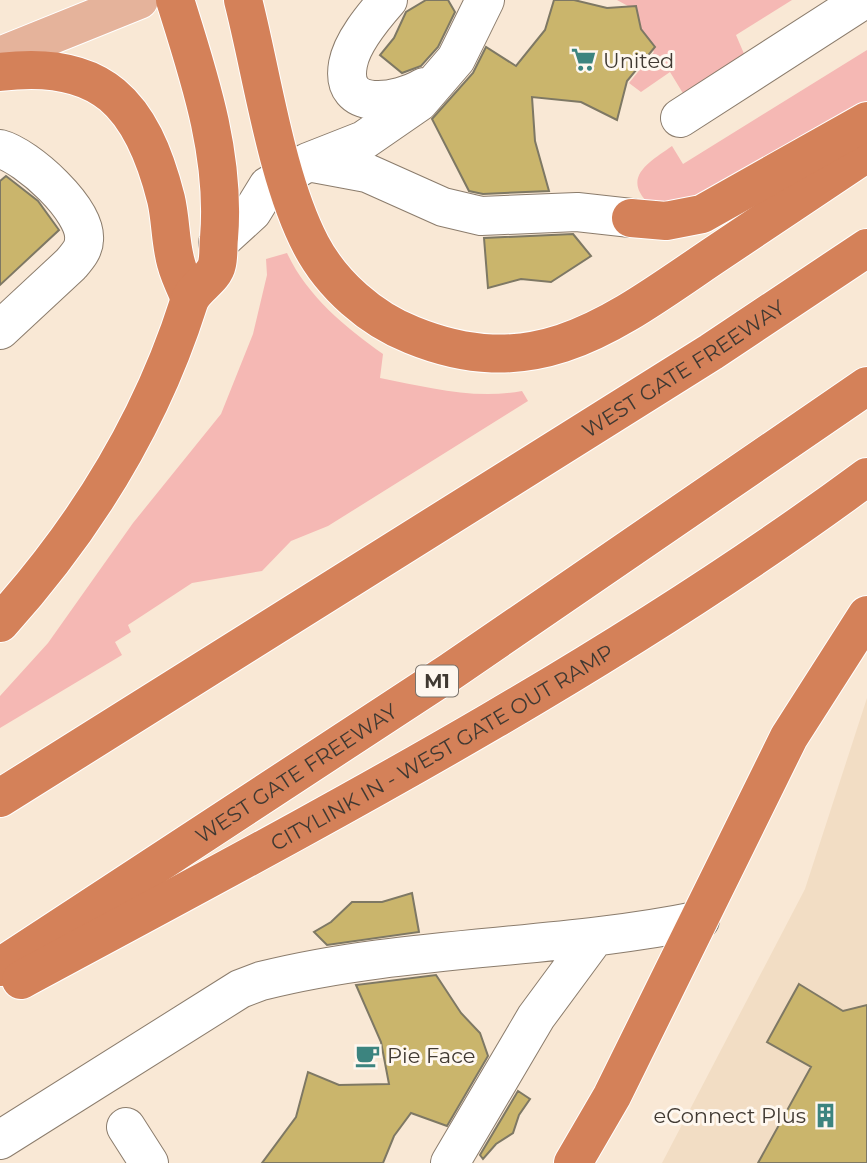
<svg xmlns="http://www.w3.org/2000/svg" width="867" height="1163" font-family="Montserrat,sans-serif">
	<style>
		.built { fill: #f2ddc4 }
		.green { fill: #f5b8b4 }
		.building { fill: #cab56c; stroke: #7e7864; stroke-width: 2 }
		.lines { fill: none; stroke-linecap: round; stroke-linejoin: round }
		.minor-casing { stroke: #8b7c6c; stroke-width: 40 }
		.major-casing { stroke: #fff; stroke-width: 40 }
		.highway-casing { stroke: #fff; stroke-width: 40 }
		.minor { stroke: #fff; stroke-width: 38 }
		.major { stroke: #e5b39b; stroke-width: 38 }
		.highway { stroke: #d48159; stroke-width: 38 }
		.labels { text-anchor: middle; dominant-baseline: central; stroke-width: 6; stroke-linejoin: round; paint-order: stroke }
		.shield { fill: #fef7ef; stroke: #79726b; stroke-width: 2 }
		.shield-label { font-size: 19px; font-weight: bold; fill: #403932 }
		.poi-label { font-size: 21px; fill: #403932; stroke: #fef7ef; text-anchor: start }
		.street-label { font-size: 21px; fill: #403932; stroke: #fef7ef }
	</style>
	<rect width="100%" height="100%" fill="#f9e8d5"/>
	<!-- built -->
	<path class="built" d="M867,698v465h-205l143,-274z"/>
	<!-- green -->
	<path class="green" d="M792,0l-56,35 9,21 -61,39 -14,-23 -29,20 -12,-9 25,-31 -11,-13 -6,-28 -20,-11z
		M867,50v52l-167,97 -50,6c-30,-28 0,-43 22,-59l11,18z
		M287,253c20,43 58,74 96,101l-3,24c47,9 93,22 142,13l6,10 -200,125 -37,15 -29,30 -70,12 -64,42 3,7 -16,10 7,13 -122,73v-32l48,-53 85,-120 88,-109 32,-80 14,-59 -1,-16z"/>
	<!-- building -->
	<path class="building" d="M426,0h22l7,12 -17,35 -17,19 -19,7 -22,-18 14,-17 12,-26z
		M554,0h20l33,8 29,-2 5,23 14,18 -28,34 -10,39 -36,-18 -49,-5 3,44 14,50 -66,3 -14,-3 -37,-72 41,-46 13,-26 30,19 29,-36z
		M6,176l32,25 21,29 -59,55v-104z
		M573,234l18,22 -40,26 -30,-3 -33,9 -4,-50z
		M412,893l7,39 -92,13 -13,-13 17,-10 21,-20h30z
		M436,975l25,38 19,20 8,23 -41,70 -36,-13 -17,23 -11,27h-121l34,-46 12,-45 31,13 50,-1 -8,-42 -25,-57z
		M799,984l44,27 24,-6v158h-109l53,-96 -44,-25z
		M518,1091l12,8 -11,16 -6,18 -17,11 -13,15 -3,-4z"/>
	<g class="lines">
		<defs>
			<path id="minor" d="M388,0c-15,17 -36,42 -40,64 -9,50 51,38 76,23
				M680,118l180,-116
				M0,149c27,7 87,61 84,91 0,9 -7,17 -13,24l-71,66
				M308,162l59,11 76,34 38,9 96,-4 54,6
				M218,243l34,-31 16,-26 40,-24 56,-22 55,-38 37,-43 29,-59
				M126,1127l23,36
				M0,1140l240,-151 21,-8c143,-36 294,-31 439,-61
				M450,1163l86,-146 59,-80"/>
			<path id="major" d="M0,56l139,-56"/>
			<g id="highway">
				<path d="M243,0c19,74 33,178 68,245 21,40 60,74 101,90 125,51 202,-12 301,-79 51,-34 103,-69 154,-103"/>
				<path d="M0,72c102,-13 142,32 166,127 5,21 4,43 10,64 3,12 9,24 14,35"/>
				<path d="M631,218l35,3 36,-7 165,-93"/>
				<path d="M0,623c84,-93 151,-201 189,-321 5,-15 25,-23 28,-38 2,-8 1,-18 2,-26 7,-82 -20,-162 -44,-238"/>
				<path id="s1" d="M0,798l711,-446 156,-104"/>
				<path id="s2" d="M0,967l450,-295 417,-286"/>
				<path id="s3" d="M21,980c289,-156 582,-308 846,-503"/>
				<path d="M573,1163l39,-67 177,-359 78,-122"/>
			</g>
		</defs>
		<!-- minor casing -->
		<use href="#minor" class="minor-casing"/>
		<!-- major casing -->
		<use href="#major" class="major-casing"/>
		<!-- highway casing -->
		<use href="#highway" class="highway-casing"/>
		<!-- minor -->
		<use href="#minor" class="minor"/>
		<!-- major -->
		<use href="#major" class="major"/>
		<!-- highway -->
		<use href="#highway" class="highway"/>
	</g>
	<!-- icons -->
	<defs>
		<symbol id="supermarket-bare" viewBox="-9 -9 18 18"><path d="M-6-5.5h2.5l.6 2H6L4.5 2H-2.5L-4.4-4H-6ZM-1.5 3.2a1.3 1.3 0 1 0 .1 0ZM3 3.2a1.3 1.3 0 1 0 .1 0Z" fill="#3c847f" stroke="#fef7ef" stroke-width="2.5" paint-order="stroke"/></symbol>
		<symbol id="cafe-bare" viewBox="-9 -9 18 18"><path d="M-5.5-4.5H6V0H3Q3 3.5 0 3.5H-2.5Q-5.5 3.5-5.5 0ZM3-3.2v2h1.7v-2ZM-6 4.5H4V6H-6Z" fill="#3c847f" stroke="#fef7ef" stroke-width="2.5" paint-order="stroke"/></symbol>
		<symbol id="building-bare" viewBox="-9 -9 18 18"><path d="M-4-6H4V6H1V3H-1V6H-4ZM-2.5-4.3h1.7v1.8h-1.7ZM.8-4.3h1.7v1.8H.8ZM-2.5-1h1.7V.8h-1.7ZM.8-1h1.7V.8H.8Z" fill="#3c847f" stroke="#fef7ef" stroke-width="2.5" paint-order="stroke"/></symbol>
	</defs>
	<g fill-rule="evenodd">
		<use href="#supermarket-bare" x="566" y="42" width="35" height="35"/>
		<use href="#cafe-bare" x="350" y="1038" width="35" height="35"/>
		<use href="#building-bare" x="808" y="1098" width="35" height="35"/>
	</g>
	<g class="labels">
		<!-- shield labels -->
		<rect class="shield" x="416" y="665.5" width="42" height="31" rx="5"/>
		<g class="shield-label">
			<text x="437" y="681">M1</text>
		</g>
		<!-- poi labels -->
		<g class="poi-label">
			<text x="603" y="60">United</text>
			<text x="387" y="1055">Pie Face</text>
			<text x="806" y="1115" text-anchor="end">eConnect Plus</text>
		</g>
		<!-- street labels -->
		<g class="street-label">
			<text stroke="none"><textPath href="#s1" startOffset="807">WEST GATE FREEWAY</textPath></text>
			<text stroke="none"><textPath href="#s3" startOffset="481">CITYLINK IN - WEST GATE OUT RAMP</textPath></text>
			<text stroke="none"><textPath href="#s2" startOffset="354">WEST GATE FREEWAY</textPath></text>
		</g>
	</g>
</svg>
